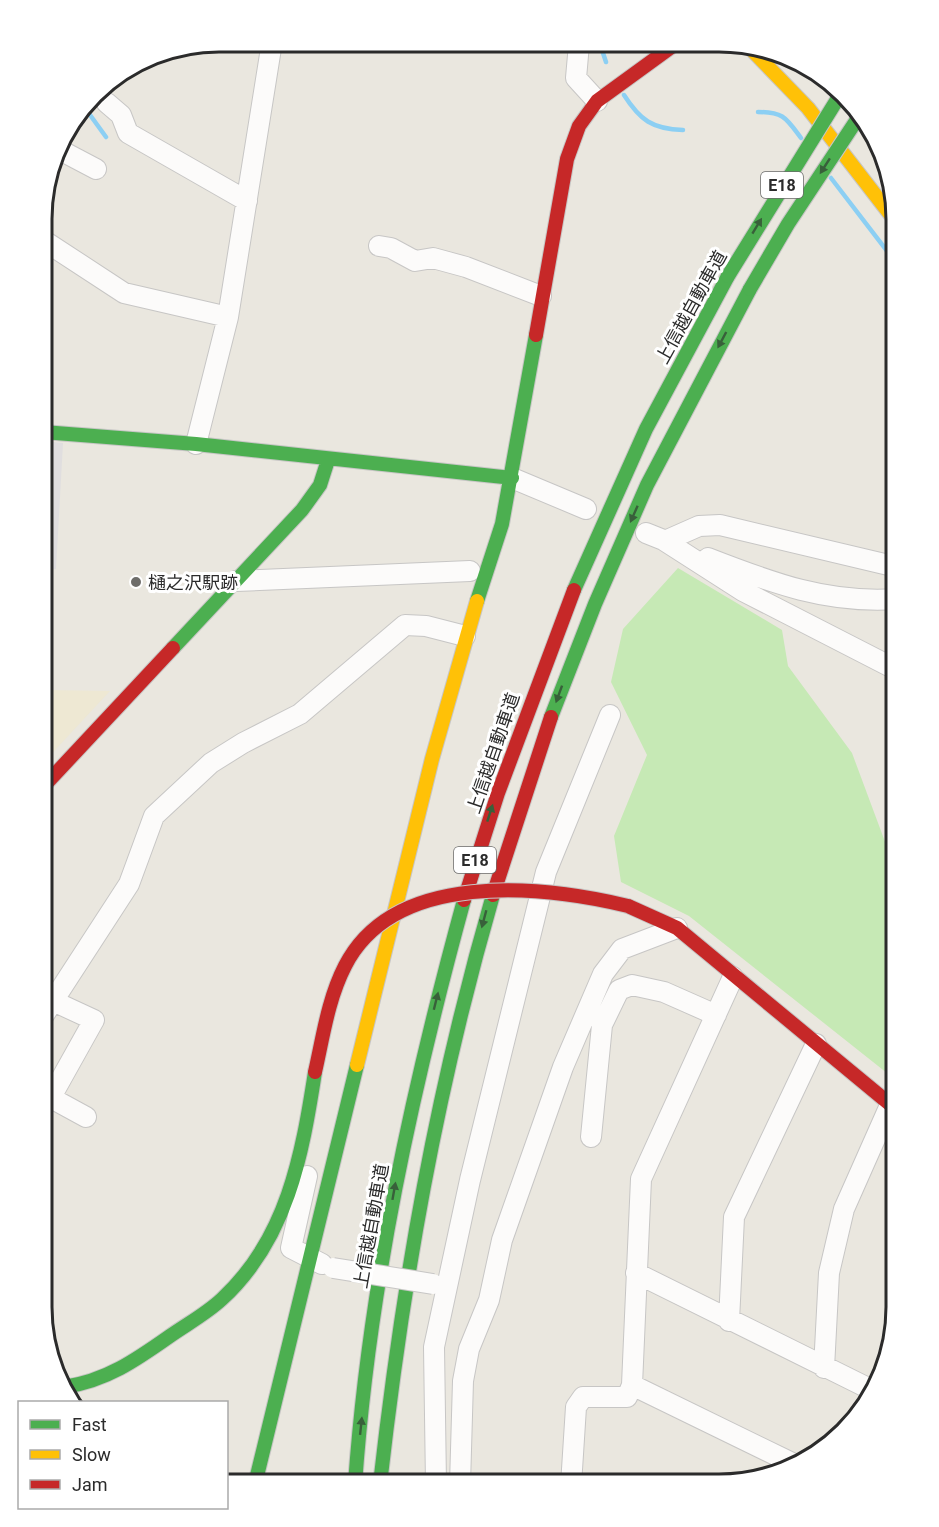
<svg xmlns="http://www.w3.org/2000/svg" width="939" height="1527" font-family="Roboto,'Noto Sans JP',sans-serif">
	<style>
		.industrial { fill: #e0dedf }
		.education { fill: #eee8d3 }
		.green { fill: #c6e9b5 }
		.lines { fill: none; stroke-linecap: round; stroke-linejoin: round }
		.stream { stroke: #8ccff3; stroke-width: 4.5 }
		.street-casing { stroke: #c7c6c5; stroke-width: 22 }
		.fast-casing { stroke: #c7c6c5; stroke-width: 16 }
		.slow-casing { stroke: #c7c6c5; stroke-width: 16 }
		.jam-casing { stroke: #c7c6c5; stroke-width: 16 }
		.street { stroke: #fcfbfa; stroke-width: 20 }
		.fast { stroke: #4caf50; stroke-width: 14 }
		.slow { stroke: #ffc107; stroke-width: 14 }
		.jam { stroke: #c62828; stroke-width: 14 }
		.street-bridge-casing { stroke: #c7c6c5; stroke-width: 22; stroke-linecap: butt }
		.fast-bridge-casing { stroke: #c7c6c5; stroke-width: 16; stroke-linecap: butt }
		.jam-bridge-casing { stroke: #c7c6c5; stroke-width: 16; stroke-linecap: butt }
		.street-bridge { stroke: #fcfbfa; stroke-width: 20 }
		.fast-bridge { stroke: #4caf50; stroke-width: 14 }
		.jam-bridge { stroke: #c62828; stroke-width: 14 }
		.oneway { fill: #38603a }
		.poi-dot { fill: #6e6d6a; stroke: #fff; stroke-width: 2 }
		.labels { text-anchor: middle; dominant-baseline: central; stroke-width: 6; stroke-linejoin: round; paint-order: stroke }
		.shield { fill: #fff; stroke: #6b6b6b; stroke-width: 1.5 }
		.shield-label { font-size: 16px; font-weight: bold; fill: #2b2b2b }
		.street-label { font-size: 18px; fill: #2b2b2b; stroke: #fff }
		.poi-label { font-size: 18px; fill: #2b2b2b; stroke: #fff; text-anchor: start }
		.rim { fill: none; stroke: #2b2b2b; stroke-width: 3 }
	</style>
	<rect width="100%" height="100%" fill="#eae7df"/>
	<!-- industrial -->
	<path class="industrial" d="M43,441l20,2 -7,126 -13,2z"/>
	<!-- education -->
	<path class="education" d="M43,690l67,1 -67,72z"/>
	<!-- green -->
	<path class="green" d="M678,568l104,62 6,36 64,87 45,121v207l-208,-165 -68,-34 -7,-46 33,-81 -36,-73 12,-53z"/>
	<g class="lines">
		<!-- stream -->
		<path class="stream" d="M600,44l6,18
			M624,95c16,25 28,34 59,35
			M85,108l21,29
			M758,112c26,0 28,6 43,26
			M831,178l66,86"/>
		<defs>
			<path id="street" d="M579,44l-3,34 21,23
				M107,103l14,12 7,18 119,68
				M58,149l38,20
				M43,240l81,53 104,24
				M379,246l12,2 24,13 18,-3 33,9 75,29
				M196,444l32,-127 44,-275
				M512,478l74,31
				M646,533l30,12
				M665,541l78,50 154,79
				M665,541l34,-15 21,-1 177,42
				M708,558c64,25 120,46 189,41
				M236,581l234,-10
				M733,977l-92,202 -9,206 164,80
				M42,1018l87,-134 25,-68 57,-53 32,-20 57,-29 105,-89 21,1 39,10
				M42,1093l44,24
				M51,1097l43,-77 -41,-19
				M591,1137l11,-112 17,-35 13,-5 32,7 52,23
				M307,1176l-16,72 31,16
				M636,1273l234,116
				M729,1321l5,-104 82,-173
				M824,1368l5,-95 15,-64 47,-106
				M436,1484l-2,-137 36,-167 76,-308 64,-157
				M460,1484l3,-103 6,-32 20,-49 13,-60 61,-173 40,-93 19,-25 55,-21
				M571,1485l5,-78 7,-10h44l5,-12"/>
			<path id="fast" d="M43,432l153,12 316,34
				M574,590l72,-161 82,-153
				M477,601l25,-77 34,-189
				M173,648l129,-138 18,-25 8,-25
				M551,717l44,-113 52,-119 103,-196
				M64,1387c42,-6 72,-27 106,-51 17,-12 36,-22 52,-37 65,-60 80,-143 93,-227
				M255,1484l102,-419
				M355,1484c14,-198 57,-394 109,-584
				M380,1484c23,-203 56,-392 113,-589"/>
			<path id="slow" d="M747,45l61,63 89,115
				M357,1065l75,-306 45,-158"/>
			<path id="jam" d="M536,335l31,-176 12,-33 18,-25 77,-56
				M43,787l130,-139
				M493,895l58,-178
				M464,900l34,-107 76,-203
				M628,906l49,22 220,182"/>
		</defs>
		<!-- street casing -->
		<use href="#street" class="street-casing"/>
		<!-- fast casing -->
		<use href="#fast" class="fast-casing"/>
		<!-- slow casing -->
		<use href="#slow" class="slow-casing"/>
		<!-- jam casing -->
		<use href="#jam" class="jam-casing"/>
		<!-- street -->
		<use href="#street" class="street"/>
		<!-- fast -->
		<use href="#fast" class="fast"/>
		<!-- slow -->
		<use href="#slow" class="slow"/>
		<!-- jam -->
		<use href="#jam" class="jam"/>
		<defs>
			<path id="street-bridge" d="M333,1268l100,16"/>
			<path id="fast-bridge" d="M728,276l112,-181
				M750,289l38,-65 70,-106"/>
			<path id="jam-bridge" d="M315,1072c8,-35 13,-73 30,-106 49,-96 195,-81 283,-60"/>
		</defs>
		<!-- street-bridge casing -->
		<use href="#street-bridge" class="street-bridge-casing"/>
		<!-- fast-bridge casing -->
		<use href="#fast-bridge" class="fast-bridge-casing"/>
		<!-- jam-bridge casing -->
		<use href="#jam-bridge" class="jam-bridge-casing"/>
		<!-- street-bridge -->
		<use href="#street-bridge" class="street-bridge"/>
		<!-- fast-bridge -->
		<use href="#fast-bridge" class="fast-bridge"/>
		<!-- jam-bridge -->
		<use href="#jam-bridge" class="jam-bridge"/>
	</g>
	<!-- one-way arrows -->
	<defs><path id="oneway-solid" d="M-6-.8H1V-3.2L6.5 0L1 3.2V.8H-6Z" transform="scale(1.5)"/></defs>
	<g class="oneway">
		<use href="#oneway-solid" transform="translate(825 166) rotate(123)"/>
		<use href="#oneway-solid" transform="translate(757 226) rotate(-59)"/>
		<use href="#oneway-solid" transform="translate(722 340) rotate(118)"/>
		<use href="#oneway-solid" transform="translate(634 514) rotate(114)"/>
		<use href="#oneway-solid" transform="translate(559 694) rotate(110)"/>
		<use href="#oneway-solid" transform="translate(490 813) rotate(-72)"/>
		<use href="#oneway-solid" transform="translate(484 919) rotate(105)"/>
		<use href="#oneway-solid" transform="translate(436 1001) rotate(-76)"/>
		<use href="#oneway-solid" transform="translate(394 1191) rotate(-80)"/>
		<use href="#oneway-solid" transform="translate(361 1426) rotate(-84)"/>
	</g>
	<!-- markers -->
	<circle class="poi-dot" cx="136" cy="582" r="6"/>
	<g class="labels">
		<!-- shield labels -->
		<g class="shield">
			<rect x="761" y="172" width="42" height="26" rx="4.5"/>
			<rect x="454" y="847" width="42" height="26" rx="4.5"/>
		</g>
		<g class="shield-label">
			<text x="782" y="185">E18</text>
			<text x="475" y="860">E18</text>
		</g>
		<!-- street labels -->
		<g class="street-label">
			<text transform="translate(691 307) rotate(-61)">上信越自動車道</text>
			<text transform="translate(493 753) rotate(-71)">上信越自動車道</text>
			<text transform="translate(371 1226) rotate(-80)">上信越自動車道</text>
		</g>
		<!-- poi labels -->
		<g class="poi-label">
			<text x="148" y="582">樋之沢駅跡</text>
		</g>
	</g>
	<!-- crop -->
	<path d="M0 0H939V1527H0ZM219 52H719A167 167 0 0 1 886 219V1307A167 167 0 0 1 719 1474H219A167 167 0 0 1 52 1307V219A167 167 0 0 1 219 52Z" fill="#fff" fill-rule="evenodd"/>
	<path class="rim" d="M219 52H719A167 167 0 0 1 886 219V1307A167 167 0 0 1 719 1474H219A167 167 0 0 1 52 1307V219A167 167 0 0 1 219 52Z"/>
	<!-- legend -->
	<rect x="18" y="1401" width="210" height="108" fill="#ffffff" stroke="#aaaaaa" stroke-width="1.5"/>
	<rect x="30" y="1420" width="30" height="9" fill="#4caf50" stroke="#aaaaaa" stroke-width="1.5"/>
	<text x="72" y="1431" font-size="18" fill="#2b2b2b">Fast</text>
	<rect x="30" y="1450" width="30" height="9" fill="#ffc107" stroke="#aaaaaa" stroke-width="1.5"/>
	<text x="72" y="1461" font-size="18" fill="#2b2b2b">Slow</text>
	<rect x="30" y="1480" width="30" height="9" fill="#c62828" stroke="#aaaaaa" stroke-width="1.5"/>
	<text x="72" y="1491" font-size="18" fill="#2b2b2b">Jam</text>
</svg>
